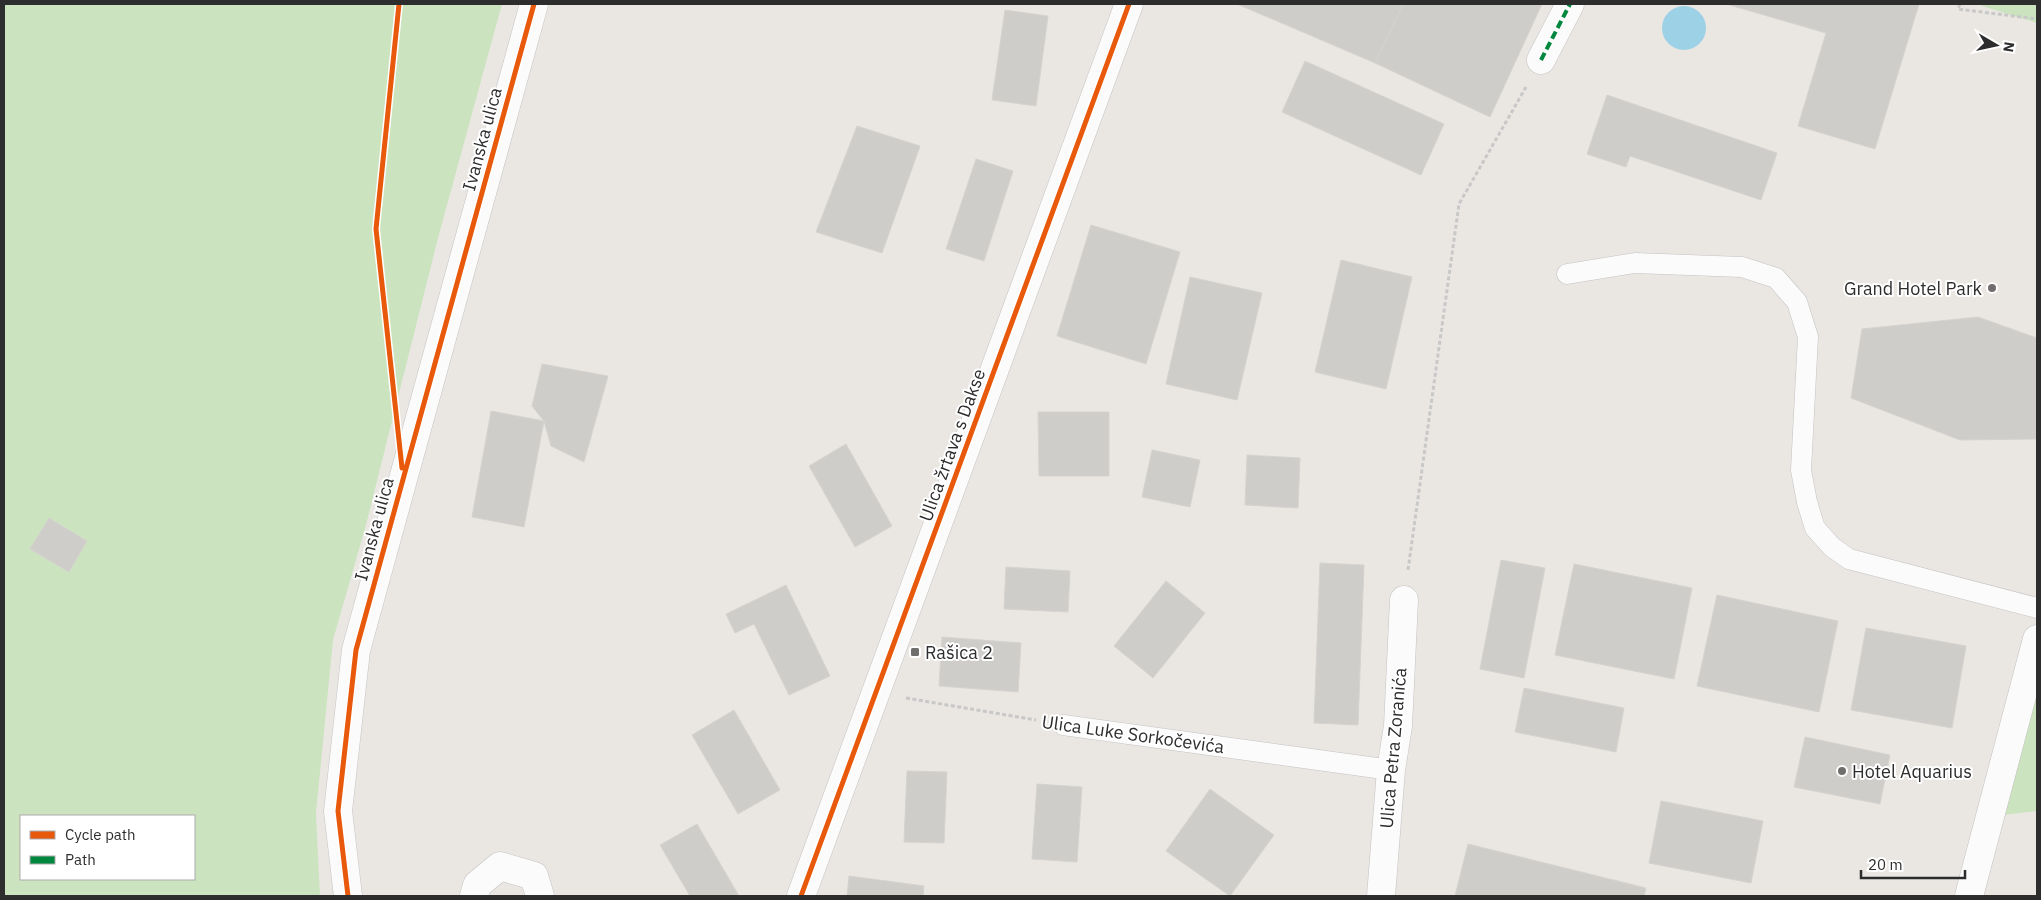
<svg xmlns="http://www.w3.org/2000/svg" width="2041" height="900" font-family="'IBM Plex Sans',sans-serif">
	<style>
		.green { fill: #cce3bf; fill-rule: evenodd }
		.water { fill: #9cd1e6 }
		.building { fill: #cfcdca; stroke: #d5d3cf }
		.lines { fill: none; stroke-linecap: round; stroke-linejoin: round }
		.service-casing { stroke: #c4c3c3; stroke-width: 21 }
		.pedestrian-casing { stroke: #c4c3c3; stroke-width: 29 }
		.minor-casing { stroke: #c4c3c3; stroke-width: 29 }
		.path { stroke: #c8c8c8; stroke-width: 3; stroke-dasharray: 4 2.5; stroke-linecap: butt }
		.service { stroke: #fcfbfb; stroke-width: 20 }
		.pedestrian { stroke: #fcfbfb; stroke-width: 28 }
		.minor { stroke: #fcfbfb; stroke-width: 28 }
		.quiet { stroke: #00873e; stroke-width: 4; stroke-dasharray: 8 4; stroke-linecap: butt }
		.cycleway-casing { stroke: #fff; stroke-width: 8 }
		.cycleway { stroke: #e8590c; stroke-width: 5 }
		.poi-dot { fill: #6f6e6d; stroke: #fff; stroke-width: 2 }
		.labels { text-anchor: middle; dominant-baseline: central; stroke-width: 4; stroke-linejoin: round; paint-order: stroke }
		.street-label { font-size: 18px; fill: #2d2d2d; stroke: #fff }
		.poi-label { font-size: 18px; fill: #2d2d2d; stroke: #fff; text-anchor: start }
	</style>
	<rect width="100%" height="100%" fill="#eae7e3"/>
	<!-- green -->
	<path class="green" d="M4,4h498l-64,234 -72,287 -33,115 -17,173 4,83h-316zM21,816h173v63h-173z
		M1983,4h54v19l-55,-17z
		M2037,693v118l-34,4z"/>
	<!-- water -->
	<path class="water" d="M1662 28a22 22 0 1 1 44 0a22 22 0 1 1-44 0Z"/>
	<!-- building -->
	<path class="building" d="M1237,4h166l-28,59z
		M1403,4h139l-52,113 -115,-54z
		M1726,4h193l-44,145 -77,-23 28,-93z
		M1005,10l43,6 -12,90 -44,-6z
		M1305,61l139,63 -23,51 -139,-63z
		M1607,95l170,58 -16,47 -131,-44 -4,11 -39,-13z
		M857,126l63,20 -38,107 -66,-21z
		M976,159l37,12 -29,90 -38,-12z
		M1091,225l89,27 -34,112 -89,-28z
		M1341,260l71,17 -26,112 -71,-17z
		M1190,277l72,16 -25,107 -71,-16z
		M1978,317l59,21v101l-77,1 -109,-42 11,-69z
		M542,364l66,12 -24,86 -33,-16 -7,-25 -12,-15z
		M491,411l53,10 -20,106 -52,-10z
		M1038,412h71v64h-70z
		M846,444l46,82 -37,21 -46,-81z
		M1152,450l48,10 -10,47 -48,-10z
		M1247,455l53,3 -2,50 -53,-3z
		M49,518l38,23 -18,31 -39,-23z
		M1501,560l44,8 -21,110 -44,-9z
		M1320,563l44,2 -6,160 -44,-2z
		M1574,564l118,24 -18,91 -119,-24z
		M1006,567l64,4 -2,41 -64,-3z
		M1166,581l39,32 -52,65 -39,-32z
		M786,585l44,91 -41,19 -35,-71 -19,9 -9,-19z
		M1717,595l121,26 -19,91 -122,-26z
		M1866,628l100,18 -14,82 -101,-18z
		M942,637l79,6 -3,49 -79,-6z
		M1524,688l100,20 -8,44 -101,-20z
		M734,710l46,80 -42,24 -46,-79z
		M1805,737l85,18 -10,49 -86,-17z
		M907,771l40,1 -3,71 -40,-1z
		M1037,784l45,3 -5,75 -45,-3z
		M1210,789l64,46 -44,61 -64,-45z
		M1661,801l102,20 -12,62 -102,-20z
		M697,824l42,72h-49l-30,-51z
		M1468,844l178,44 -2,8h-189z
		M849,876l75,10 -1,10h-76z"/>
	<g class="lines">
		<defs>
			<path id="service" d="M1567,274l68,-11 107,4 34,11 21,24 11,35 -7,133 6,32 8,26 17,19 17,12 188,49
				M1063,725l328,45"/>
			<path id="pedestrian" d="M1541,60l29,-56"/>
			<path id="minor" d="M348,896l-10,-85 18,-161 178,-646
				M474,896l3,-11 23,-19 34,10 6,20
				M801,896l328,-892
				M1381,896l10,-126 7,-44 6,-126
				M1969,896l68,-257"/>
		</defs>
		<!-- service casing -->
		<use href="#service" class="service-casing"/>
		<!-- pedestrian casing -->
		<use href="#pedestrian" class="pedestrian-casing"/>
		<!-- minor casing -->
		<use href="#minor" class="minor-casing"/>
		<!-- path -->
		<path class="path" d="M1960,4l-2,5 79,10
			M1408,570l51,-366 67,-117
			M906,698l130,22"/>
		<!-- service -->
		<use href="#service" class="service"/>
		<!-- pedestrian -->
		<use href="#pedestrian" class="pedestrian"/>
		<!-- minor -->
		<use href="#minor" class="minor"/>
		<!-- quiet -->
		<path class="quiet" d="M1541,60l29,-56"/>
		<defs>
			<path id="cycleway" d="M399,4l-23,225 26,239
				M348,896l-10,-85 18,-161 178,-646
				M801,896l328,-892"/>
		</defs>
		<!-- cycleway casing -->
		<use href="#cycleway" class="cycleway-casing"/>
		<!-- cycleway -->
		<use href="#cycleway" class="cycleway"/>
	</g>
	<!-- markers -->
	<g class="poi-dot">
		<circle cx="1992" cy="288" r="5"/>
		<rect x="910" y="647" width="10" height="10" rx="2.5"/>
		<circle cx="1842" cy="771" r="5"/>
	</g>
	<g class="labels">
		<!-- street labels -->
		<g class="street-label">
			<text transform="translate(482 139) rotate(-75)">Ivanska ulica</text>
			<text transform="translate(952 445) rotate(-70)">Ulica žrtava s Dakse</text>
			<text transform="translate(374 529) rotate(-75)">Ivanska ulica</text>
			<text transform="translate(1133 734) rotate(8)">Ulica Luke Sorkočevića</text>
			<text transform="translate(1393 748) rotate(-85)">Ulica Petra Zoranića</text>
		</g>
		<!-- poi labels -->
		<g class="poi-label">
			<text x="1982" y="288" text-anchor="end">Grand Hotel Park</text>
			<text x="925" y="652">Rašica 2</text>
			<text x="1852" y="771">Hotel Aquarius</text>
		</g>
	</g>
	<!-- border -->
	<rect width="2041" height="900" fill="none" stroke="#2d2d2d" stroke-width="10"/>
	<!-- legend -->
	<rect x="20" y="815" width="175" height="65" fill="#ffffff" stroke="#ababab"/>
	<rect x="30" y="831" width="25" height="8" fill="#e8590c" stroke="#ababab"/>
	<text x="65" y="840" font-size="15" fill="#2d2d2d">Cycle path</text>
	<rect x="30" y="856" width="25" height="8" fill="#00873e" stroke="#ababab"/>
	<text x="65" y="865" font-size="15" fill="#2d2d2d">Path</text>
	<!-- north arrow -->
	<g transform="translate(1996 45) rotate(99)" stroke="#ffffff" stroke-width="4" paint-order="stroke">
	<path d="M0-4L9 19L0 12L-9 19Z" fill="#2d2d2d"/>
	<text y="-8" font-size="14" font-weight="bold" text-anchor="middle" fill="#2d2d2d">N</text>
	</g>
	<!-- scale -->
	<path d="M1861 870v8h104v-8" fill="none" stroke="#2d2d2d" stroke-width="2.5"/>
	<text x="1868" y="870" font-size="15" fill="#2d2d2d" stroke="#ffffff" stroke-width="4" paint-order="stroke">20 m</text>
</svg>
